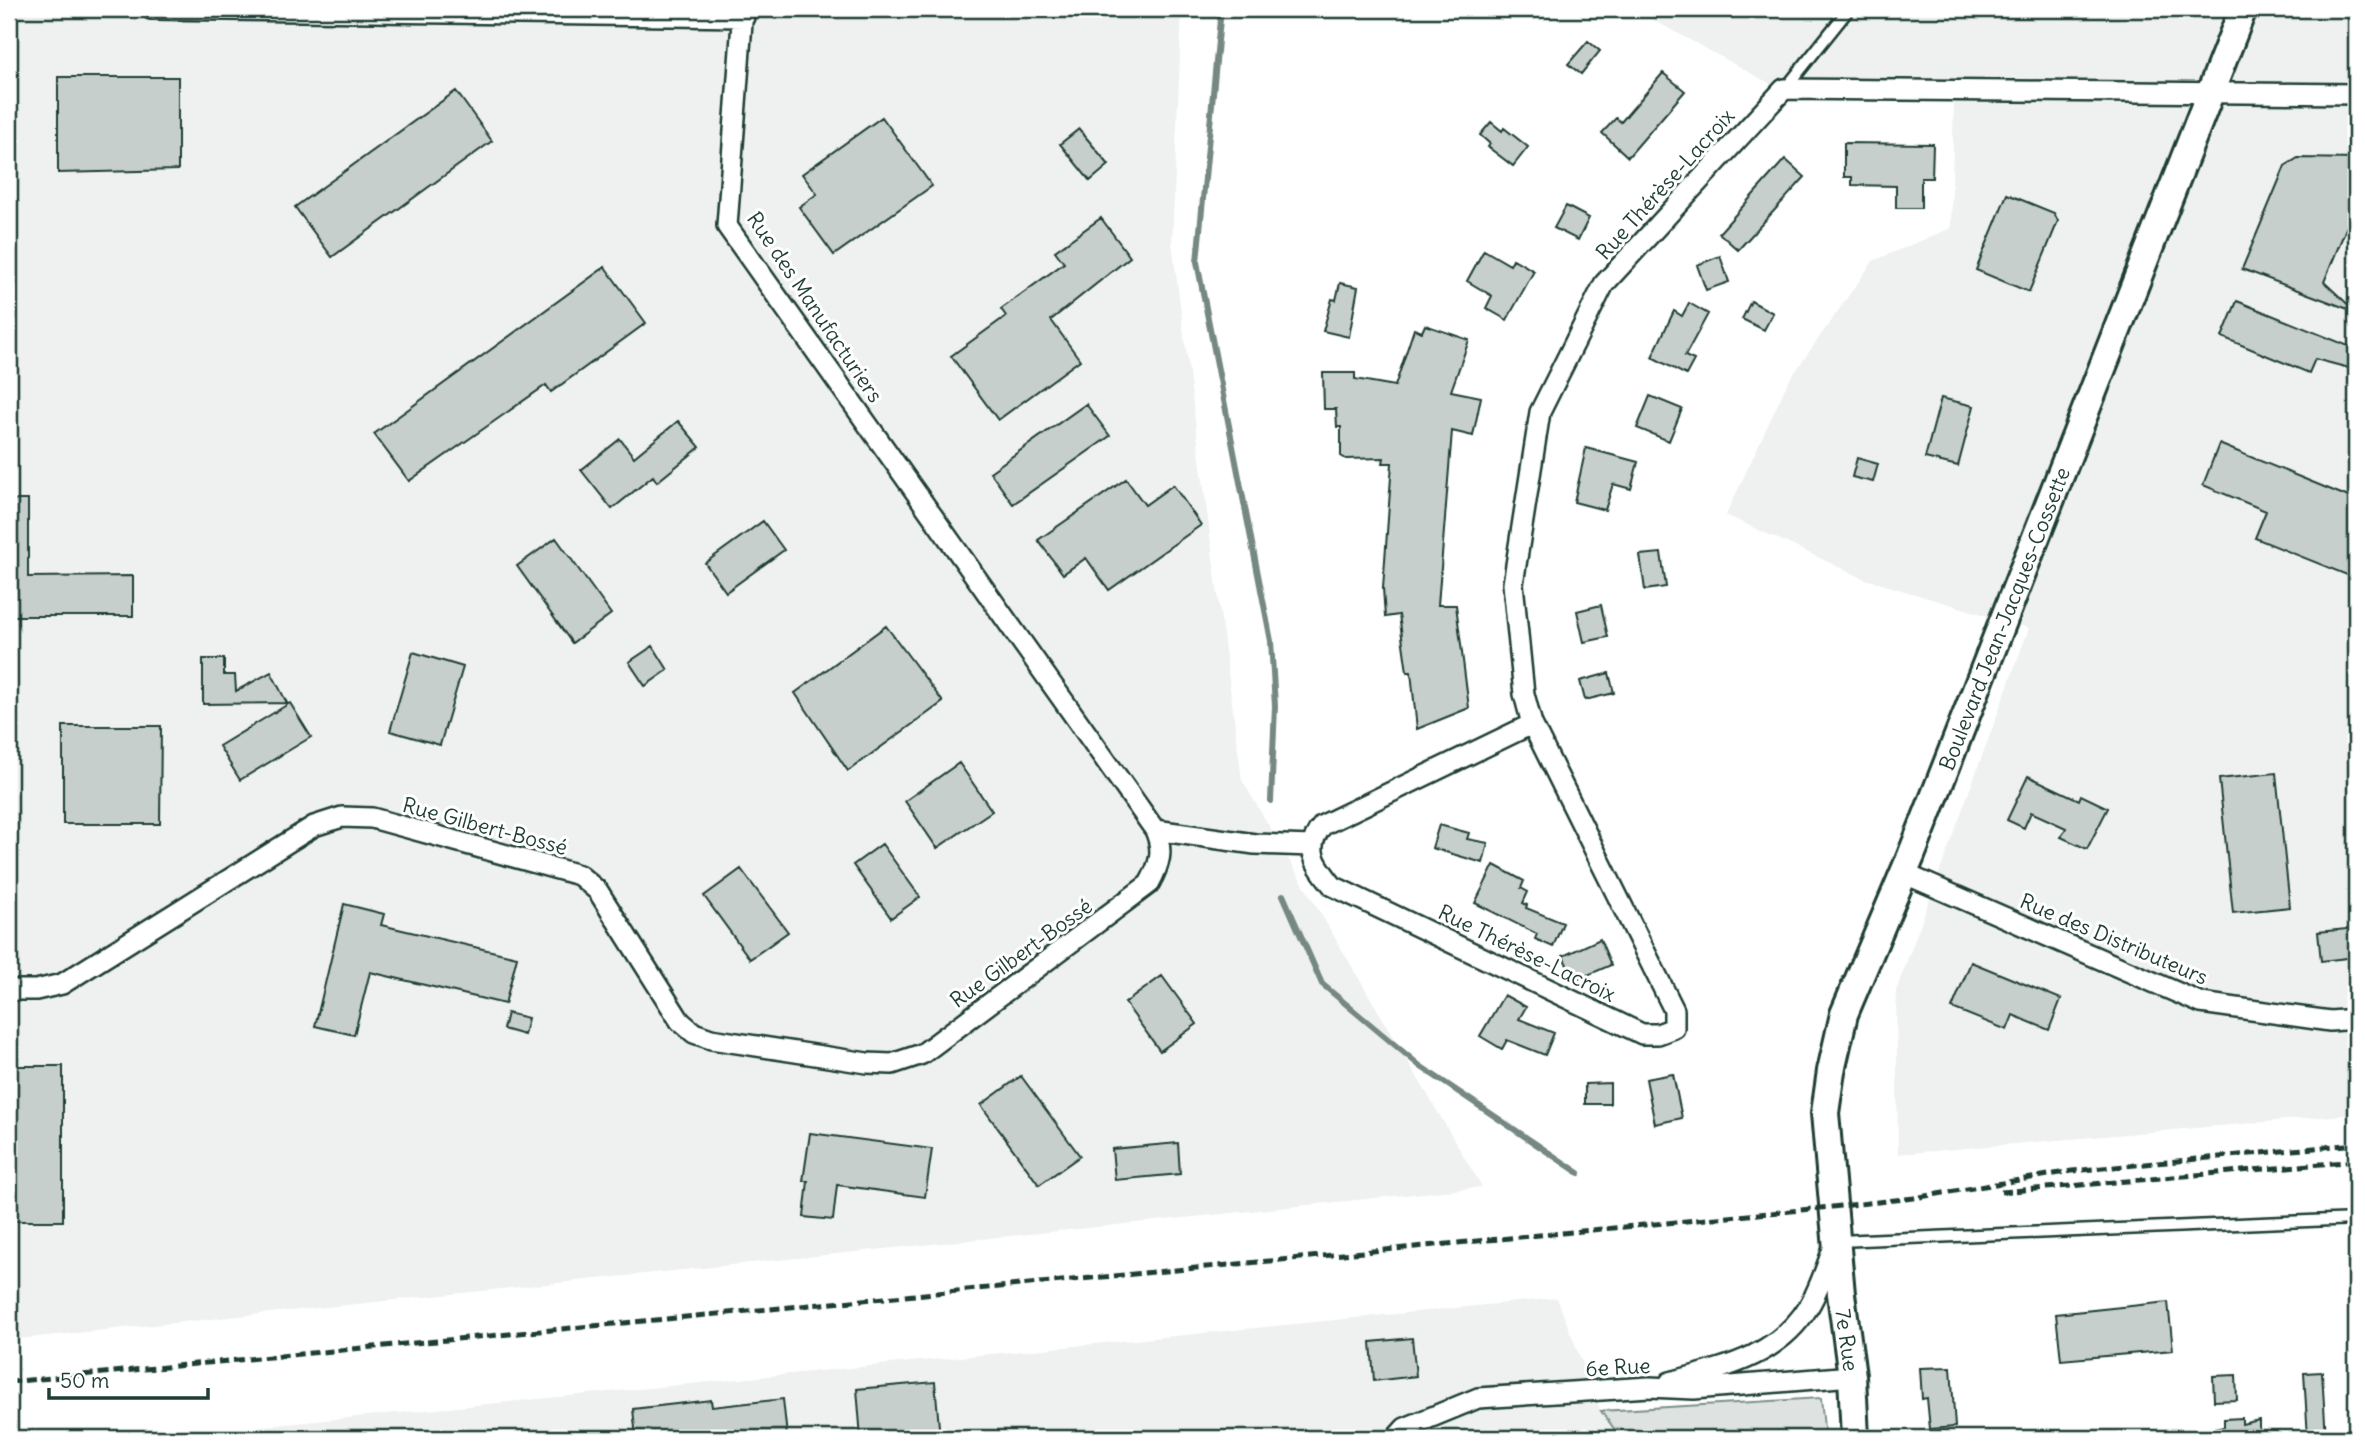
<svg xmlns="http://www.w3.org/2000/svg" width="2365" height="1447" font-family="Delius,sans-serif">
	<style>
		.built { fill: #eef1f0 }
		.green { fill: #dee3e2; stroke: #7e908b; stroke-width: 2 }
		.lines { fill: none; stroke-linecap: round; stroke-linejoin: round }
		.stream { stroke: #758883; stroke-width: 6 }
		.building { fill: #c7cfcc; stroke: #1f3d34; stroke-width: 2 }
		.lane-casing { stroke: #1f3d34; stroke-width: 15 }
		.street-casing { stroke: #1f3d34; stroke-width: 24 }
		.secondary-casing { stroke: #1f3d34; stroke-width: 32 }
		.lane { stroke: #fff; stroke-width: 10 }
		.street { stroke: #fff; stroke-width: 19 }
		.secondary { stroke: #fff; stroke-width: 26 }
		.rail { stroke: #1f3d34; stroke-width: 5; stroke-dasharray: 10 5; stroke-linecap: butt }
		.labels { text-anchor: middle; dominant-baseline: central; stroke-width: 6; stroke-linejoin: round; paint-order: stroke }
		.street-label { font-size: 21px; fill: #1f3d34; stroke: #fff }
	</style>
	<rect width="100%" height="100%" fill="#fff"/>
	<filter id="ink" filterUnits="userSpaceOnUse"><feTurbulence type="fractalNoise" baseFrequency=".0143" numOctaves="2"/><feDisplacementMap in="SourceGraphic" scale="14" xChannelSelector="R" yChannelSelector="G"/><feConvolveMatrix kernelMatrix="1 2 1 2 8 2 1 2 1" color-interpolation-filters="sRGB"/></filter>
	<g filter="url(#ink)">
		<!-- built -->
		<path class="built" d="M9,9h1173l-10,234 70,537 240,407 -1473,153z
			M1633,9h723v1105l-458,40 -2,-163 133,-363 -164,-49 -139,-64 62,-133 85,-121 78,-33 3,-134 -167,-1z
			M1557,1298l44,113 20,27h-1477z"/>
		<!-- green -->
		<path class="green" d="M1821,1398l4,40h-204l-20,-27z"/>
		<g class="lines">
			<!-- stream -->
			<path class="stream" d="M1221,9l-24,253 74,379 4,65 -4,95
				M1283,895l39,89 98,82 159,107"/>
		</g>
		<!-- building -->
		<path class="building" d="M1588,41l12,10 -19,23 -13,-10z
			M1663,73l22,18 -57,66 -26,-24 14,-15 5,4z
			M58,77h120v93l-120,3z
			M456,91l36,50 -160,116 -37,-50z
			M882,117l50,69 -98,69 -35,-48 18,-13 -15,-20z
			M1491,122l11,9 2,-3 24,19 -15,19 -25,-19 2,-3 -10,-9z
			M1079,129l30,36 -19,16 -30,-37z
			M1844,143l89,1 -1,34h-11v30h-25v-22l-44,-1v-8h-8z
			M2298,158l58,1v45l-32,78 32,30 -114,-43 43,-103z
			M1785,159l20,18 -67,73 -19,-17z
			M2007,194l47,19 4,8 -29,71 -53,-22z
			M1566,206l23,12 -11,22 -24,-12z
			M1101,218l29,39 -79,63 29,40 -82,60 -47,-64 55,-40 -5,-7 63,-46 -9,-12z
			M1484,250l26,15 3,-6 21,12 -27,49 -21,-12 6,-12 -25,-15z
			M1720,256l9,26 -23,8 -9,-25z
			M605,267l41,56 -95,69 -5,-7 -137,96 -35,-47z
			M1340,283l18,4 -9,50 -26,-6 9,-32 4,1z
			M1751,301l22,12 -9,17 -22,-11z
			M2237,301l119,48 -7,19 -34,-9 -6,14 -87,-36z
			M1689,303l19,11 -23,42 9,4 -8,15 -34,-18 22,-46 8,5z
			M1425,325l44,15 -18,51 30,6 -8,39 -21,-5 -14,174h18l13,103 -52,21 -6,-57h-4l-8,-57 -14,2 -2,-29 9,-125h-9l1,-5 -38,1 -5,-3v-29h-4l-1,-18h-12l-1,-36h32v6l40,7 19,-57 8,3z
			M1650,396l32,13 -13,32 -32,-13z
			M1941,398l33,8 -16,60 -33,-8z
			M1086,404l24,32 -97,68 -23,-32z
			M678,421l22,26 -43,35 -4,-6 -41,33 -31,-39 39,-31 14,18z
			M2219,444l137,56v67l-4,10 -97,-39 11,-27 -63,-26z
			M1586,448l52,14 -7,27 -18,-5 -8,26 -31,-8z
			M1857,458l21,6 -5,18 -21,-5z
			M1126,479l19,26 28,-20 28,40 -92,65 -23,-32 -23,16 -25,-34z
			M9,500h19v77l105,-1v40h-124z
			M763,521l21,29 -58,42 -21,-29z
			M556,538l55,76 -39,29 -55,-77z
			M1661,553l5,34 -21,3 -5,-35z
			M1601,605l7,32 -24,5 -7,-31z
			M886,626l57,76 -95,69 -53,-78z
			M653,646l15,24 -23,16 -16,-24z
			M413,652l50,15 -23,78 -50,-14z
			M203,659h21v16h11l1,16 35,-19 16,31 -84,1z
			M1609,673l5,20 -29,7 -5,-19z
			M290,703l21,34 -71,43 -21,-34z
			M63,726h98l-1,98h-97z
			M959,763l33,48 -55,37 -32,-47z
			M2276,773l14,134 -57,6 -14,-134z
			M2028,776l51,24 2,-5 27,13 -21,41 -26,-12 5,-9 -35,-16 -7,16 -17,-8z
			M1439,825l30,8 -2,6 21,4 -5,20 -51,-15z
			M882,844l38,53 -29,21 -38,-53z
			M1494,865l30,16 -3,7 7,4 -5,11 4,2 -1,3 37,15 -10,24 -18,-8 2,-5 -62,-31z
			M741,869l47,63 -38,27 -46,-63z
			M344,904l40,10 -3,11 136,32 -12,47 -135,-32 -16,63 -39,-9z
			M2356,928v29l-35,4 -3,-29z
			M1600,939l11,26 -37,16 -11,-25z
			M1971,962l90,37 -12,31 -36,-15 -6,15 -55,-22z
			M1162,976l35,48 -37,27 -35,-48z
			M1504,995l22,12 -7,12 35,14 -9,22 -38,-15 -5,9 -22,-13z
			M507,1013l21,5 -4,17 -21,-6z
			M9,1066h54v155h-54z
			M1673,1074l9,44 -27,6 -9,-45z
			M1021,1076l59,80 -41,29 -58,-80z
			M1610,1083v21h-25v-20z
			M810,1133l122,16 -7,48 -88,-12 -4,35 -29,-3 4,-36h-5z
			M1178,1143l2,31 -65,6 -3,-31z
			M2168,1302l5,48 -112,10 -5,-46z
			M1412,1338l4,38 -42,5 -3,-39z
			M1951,1367l4,60 -25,2 -3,-31 -5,1 -2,-31z
			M2322,1372l4,66h-18l-4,-65z
			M2236,1375l1,25 -23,1 -1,-25z
			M935,1382l5,56h-79l-4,-49z
			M783,1399l4,37 -151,2 -3,-29 78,-9 1,7z
			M2242,1418v6l17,-4v18h-49l-1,-8 15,-3v-8z"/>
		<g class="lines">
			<defs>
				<path id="lane" d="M1785,89l64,-80
					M1839,1241l517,-22"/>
				<path id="street" d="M151,9l593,8
					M1532,724l-209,101c-21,23 -6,41 10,61l309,148h16l16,-6v-18l-142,-286 -8,-30 -11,-110 27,-172 64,-128 180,-195 572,5
					M1155,830l100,14 57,2
					M1903,873l298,130 129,18 26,-2
					M9,990h27l26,-6 252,-158 28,-9 30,1 207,57 19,16 82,130 14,12 17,6 156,24 25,1 30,-10 227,-170c11,-20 15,-33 6,-54l-428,-604 16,-217
					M1670,1382c53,-14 108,-25 139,-76 11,-18 18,-41 25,-60
					M1396,1438l9,-10 73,-30 171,-11 45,2 158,-13"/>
				<g id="secondary">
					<path id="s1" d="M1855,1438l-3,-62 -11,-82 -16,-181 6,-42 13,-57 67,-158 332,-847"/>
				</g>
			</defs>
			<!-- lane casing -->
			<use href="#lane" class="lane-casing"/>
			<!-- street casing -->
			<use href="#street" class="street-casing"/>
			<!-- secondary casing -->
			<use href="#secondary" class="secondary-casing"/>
			<!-- lane -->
			<use href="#lane" class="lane"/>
			<!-- street -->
			<use href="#street" class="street"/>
			<!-- secondary -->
			<use href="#secondary" class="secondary"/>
			<!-- rail -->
			<path class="rail" d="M2001,1192l355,-31
				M9,1382l1823,-175 82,-9 158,-27 284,-27"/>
		</g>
	</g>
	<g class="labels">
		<!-- street labels -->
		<g class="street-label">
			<text transform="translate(1665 184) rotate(-48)">Rue Thérèse-Lacroix</text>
			<text transform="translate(815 307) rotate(56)">Rue des Manufacturiers</text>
			<text stroke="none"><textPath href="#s1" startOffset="854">Boulevard Jean-Jacques-Cossette</textPath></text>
			<text transform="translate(485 826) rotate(15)">Rue Gilbert-Bossé</text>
			<text transform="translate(2114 939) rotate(23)">Rue des Distributeurs</text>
			<text transform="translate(1021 953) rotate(-36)">Rue Gilbert-Bossé</text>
			<text transform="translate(1527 953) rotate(26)">Rue Thérèse-Lacroix</text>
			<text transform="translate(1847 1340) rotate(82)">7e Rue</text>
			<text transform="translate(1618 1367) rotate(-3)">6e Rue</text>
		</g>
	</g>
	<!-- margin -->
	<rect width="2365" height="1447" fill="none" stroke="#fff" stroke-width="35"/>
	<rect x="18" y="18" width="2330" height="1412" fill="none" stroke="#1f3d34" stroke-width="2.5" filter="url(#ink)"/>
	<!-- scale -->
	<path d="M49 1388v10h159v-10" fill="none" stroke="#1f3d34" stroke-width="3.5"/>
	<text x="60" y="1388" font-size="21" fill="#1f3d34" stroke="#ffffff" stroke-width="5" paint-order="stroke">50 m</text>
</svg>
